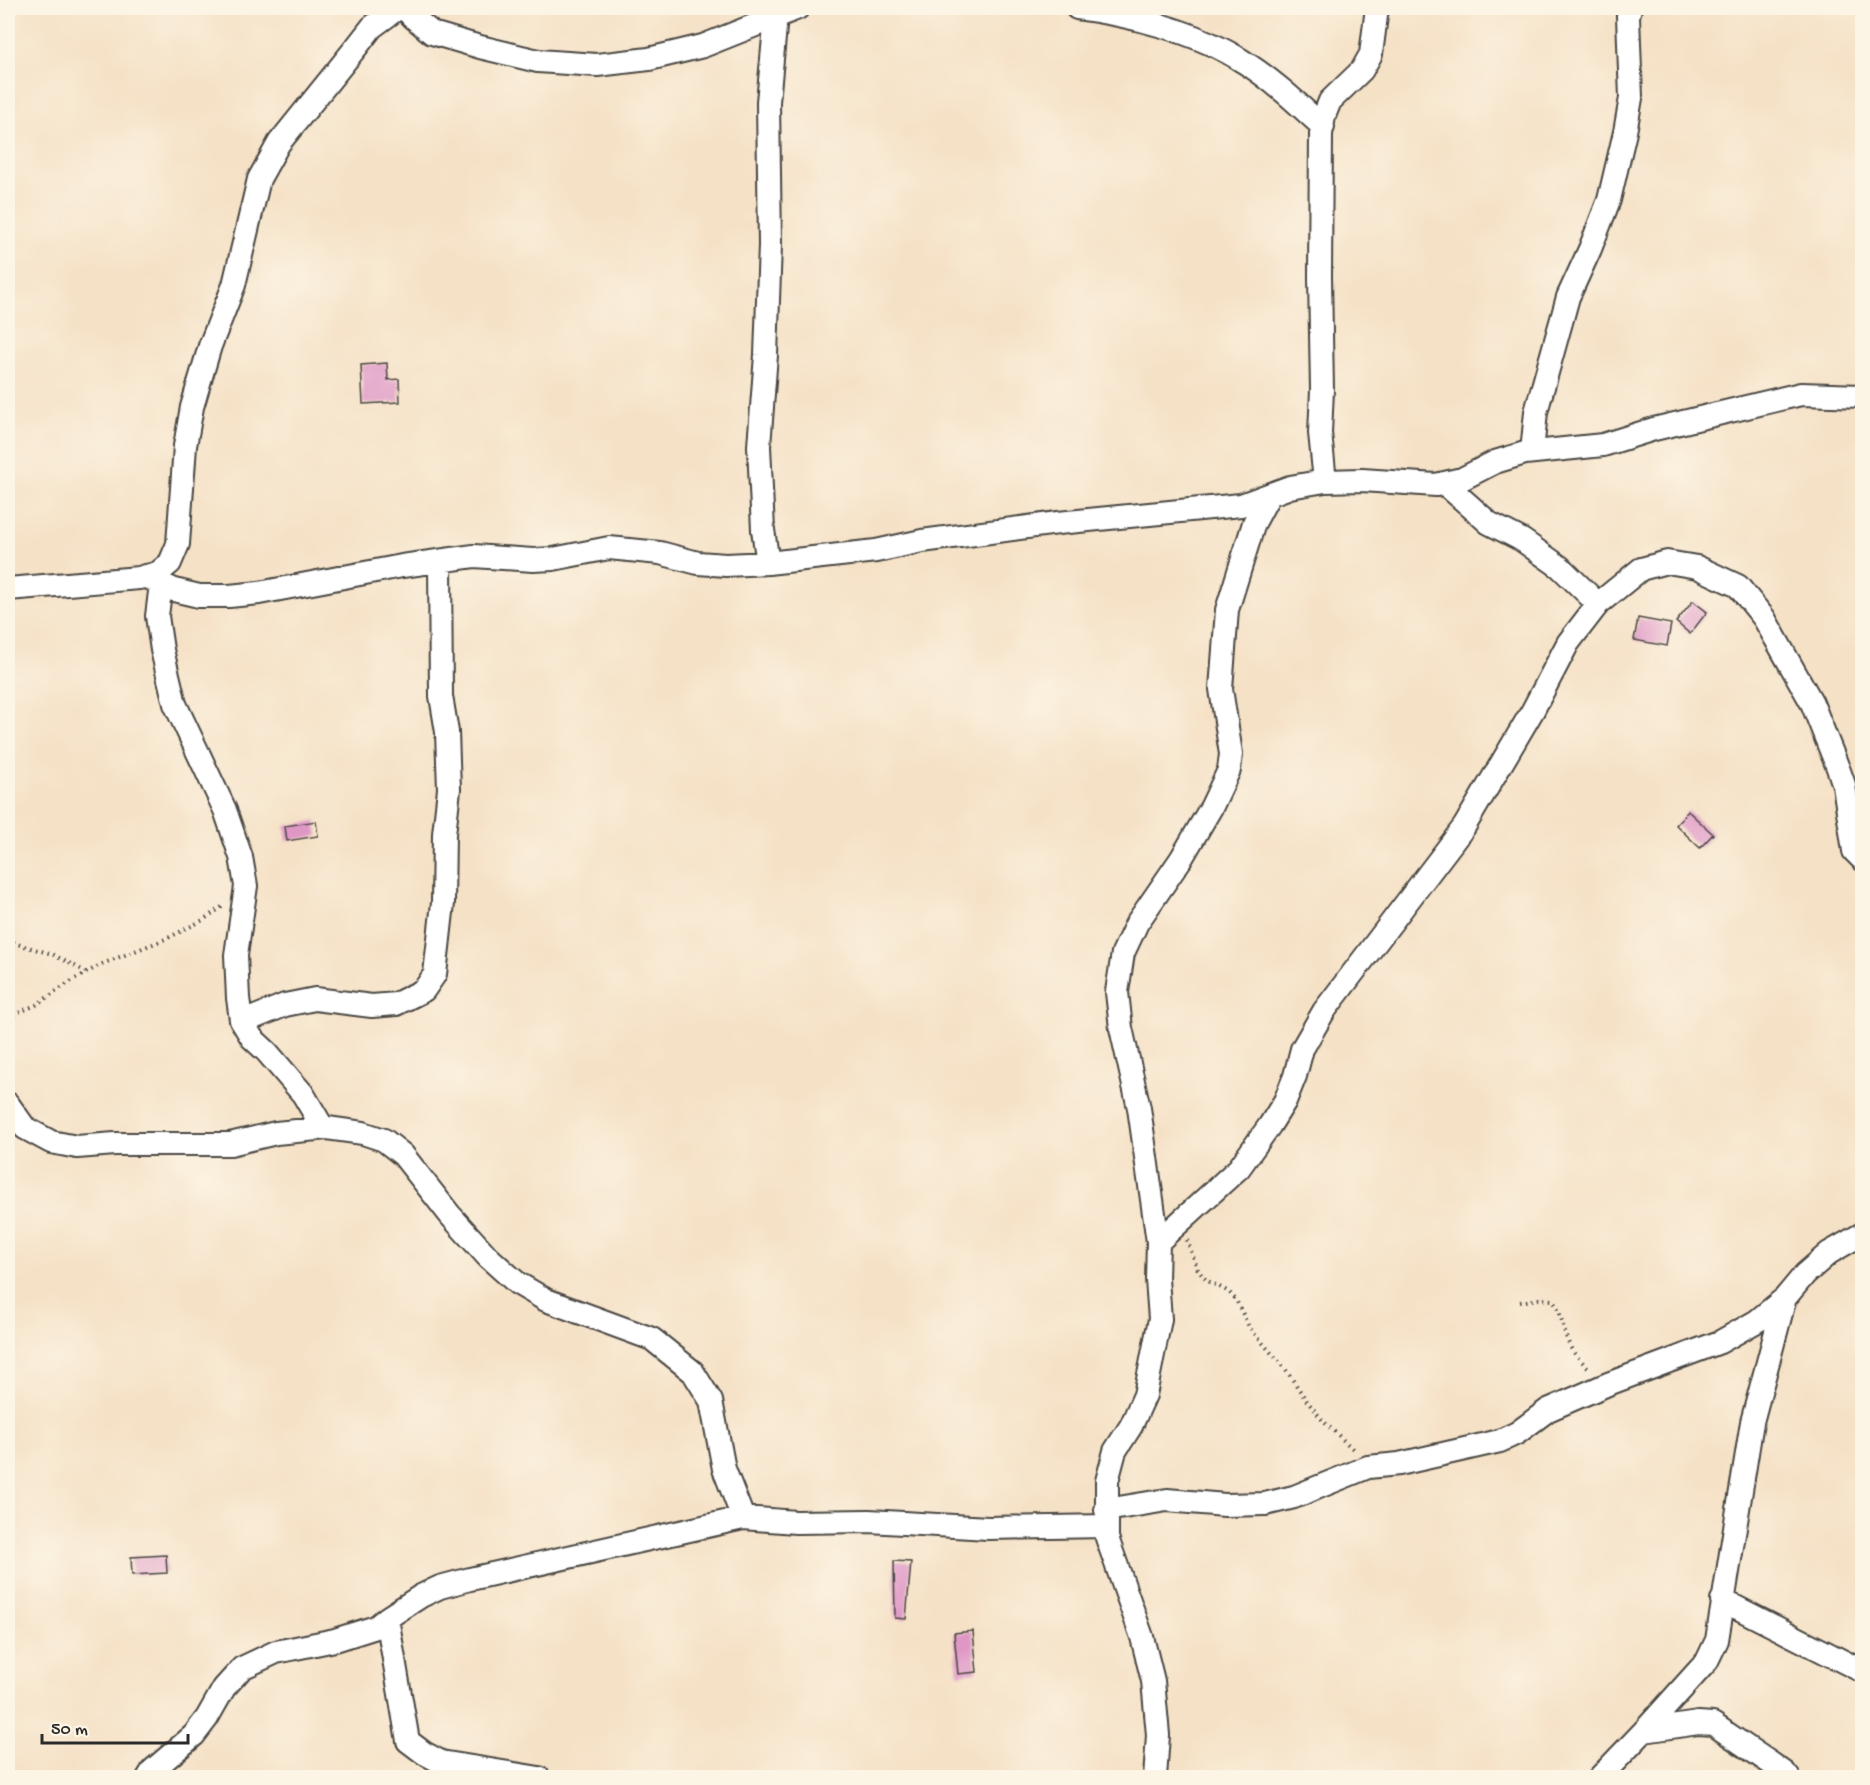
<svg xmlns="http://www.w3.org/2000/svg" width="1870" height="1785" font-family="'Gochi Hand',sans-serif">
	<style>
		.building { fill: #df98c6 }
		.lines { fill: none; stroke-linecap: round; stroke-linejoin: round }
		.minor-casing { stroke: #494642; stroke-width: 26 }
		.path { stroke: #494642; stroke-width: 4; stroke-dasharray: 1.5 4.5; stroke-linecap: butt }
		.minor { stroke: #fff; stroke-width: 22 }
	</style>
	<rect width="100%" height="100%" fill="#fcf5e5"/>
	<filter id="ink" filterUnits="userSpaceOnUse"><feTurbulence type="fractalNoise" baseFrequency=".0167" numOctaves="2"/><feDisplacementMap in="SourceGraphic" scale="12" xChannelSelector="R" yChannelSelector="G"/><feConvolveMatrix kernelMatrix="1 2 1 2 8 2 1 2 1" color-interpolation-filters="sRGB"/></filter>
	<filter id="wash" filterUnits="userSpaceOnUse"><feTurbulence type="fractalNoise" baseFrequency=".008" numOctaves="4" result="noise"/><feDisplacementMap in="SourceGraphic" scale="24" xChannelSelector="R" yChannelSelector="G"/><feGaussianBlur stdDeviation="1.35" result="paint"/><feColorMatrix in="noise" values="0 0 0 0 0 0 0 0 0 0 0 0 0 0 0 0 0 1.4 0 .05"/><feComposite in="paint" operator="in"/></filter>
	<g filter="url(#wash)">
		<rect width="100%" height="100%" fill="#f5e1c6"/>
		<g id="blocks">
			<!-- building -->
			<path class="building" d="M387,363l1,17 11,-1 1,23 -37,2 -2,-39z
				M1693,601l14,11 -17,22 -14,-12z
				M1638,618l33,6 -4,22 -33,-6z
				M1688,811l25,23 -13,14 -24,-23z
				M316,821l2,15 -31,5 -2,-15z
				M166,1555l1,18 -35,2 -1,-18z
				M894,1561l17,1 -5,57 -11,-1z
				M973,1631l4,41 -19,2 -4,-41z"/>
		</g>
	</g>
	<g filter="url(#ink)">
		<use href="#blocks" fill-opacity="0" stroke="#494642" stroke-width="1.5"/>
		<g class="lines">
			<defs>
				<path id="minor" d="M404,8l10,10 18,15 48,14 58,14 59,4 52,-6 54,-13 95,-38
					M1077,8c55,7 121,24 167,54 29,18 54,42 79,65
					M1532,452l4,-40 32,-115 22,-48 19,-49 16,-68 6,-34 -3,-82 2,-8
					M1325,481l-5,-48 2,-43 -2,-113 1,-143 3,-18 6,-15 32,-31 9,-16 6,-46
					M1444,483l45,40 33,17 38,27 38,37
					M768,563l-5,-33 -4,-84 7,-91 4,-110 -2,-143 8,-86
					M145,576l29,14 25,6h30l30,-3 143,-27 72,-10 59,4 20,-1 56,-11 51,5 38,10 28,2 42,-2 108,-12 46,-10 136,-18 183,-18 49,-18 35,-6 37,-1 74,5 26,-6 33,-17 30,-9 78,-8 51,-16 147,-35 61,2
					M161,584l-4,32 5,34 13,54 50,106 16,47 5,29 -10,69 2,43 3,22 11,18 15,14 36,42 20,34
					M8,589l131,-11 19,-5 12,-10 8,-19 7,-98 7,-39 18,-61 24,-61 25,-106 20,-36 79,-98 14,-18 26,-19
					M241,1020l12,-2 32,-13 30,-6 57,7 24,-2 28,-14 11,-16 8,-71 1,-69 5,-45 -2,-57 -6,-36 -1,-135
					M8,1104l17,24 26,14 26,5 38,-3h115l46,-11 51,-5 36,5 21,7 19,15 47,60 38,42 29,26 29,17 106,39 41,33 18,29 13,68 19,49
					M1158,1242l81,-74 31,-43 15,-24 10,-25 7,-27 22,-38 140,-184 69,-117 35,-67 30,-39 43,-35 26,-7 30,5 41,19 26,32 48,85 26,65 6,17 10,66 8,8
					M1106,1510l61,-10 58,5 40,-1 29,-7 74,-30 31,-3 101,-23 17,-8 31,-23 60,-26 112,-42 37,-21 28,-23 20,-24 24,-21 33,-19
					M1722,1600l140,71
					M387,1618l21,123 16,12 17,9 98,16
					M1644,1731l54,-8 15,1 72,49 4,5
					M148,1778l5,-8 41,-35 13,-17 17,-30 18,-20 34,-16 59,-12 41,-13 11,-9 34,-22 19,-9 30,-8 273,-61 53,4 73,-1 119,7 118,-2
					M1155,1778l3,-43 -5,-54 -11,-44 -35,-99v-57l8,-30 16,-25 14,-31 15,-76 -3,-40 1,-37 -19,-134 -18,-80 -4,-36 6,-39 14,-30 44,-64 31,-53 17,-36 2,-16 -10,-65 6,-79 27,-87 15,-28
					M1599,1778l45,-47 63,-70 10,-21 35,-218 33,-124"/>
			</defs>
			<!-- minor casing -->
			<use href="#minor" class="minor-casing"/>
			<!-- path -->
			<path class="path" d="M8,939l9,5 35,10 34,18
				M8,1017l28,-12 34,-23 32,-18 66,-26 35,-18 19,-13
				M8,1151l6,-9
				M1187,1240l11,30 8,10 23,12 7,8 13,27 37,43 21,31 17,21 31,29
				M1520,1302l19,-3 13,1c11,13 10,29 17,44 4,10 13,18 21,25"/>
			<!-- minor -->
			<use href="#minor" class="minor"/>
		</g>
	</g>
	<!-- margin -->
	<rect width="1870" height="1785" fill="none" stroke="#fcf5e5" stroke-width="30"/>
	<!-- scale -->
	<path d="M42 1734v9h146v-9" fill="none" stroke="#2b2b2b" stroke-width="3"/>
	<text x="51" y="1734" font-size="18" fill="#2b2b2b" stroke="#fcf5e5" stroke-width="4.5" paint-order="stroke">50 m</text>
</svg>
